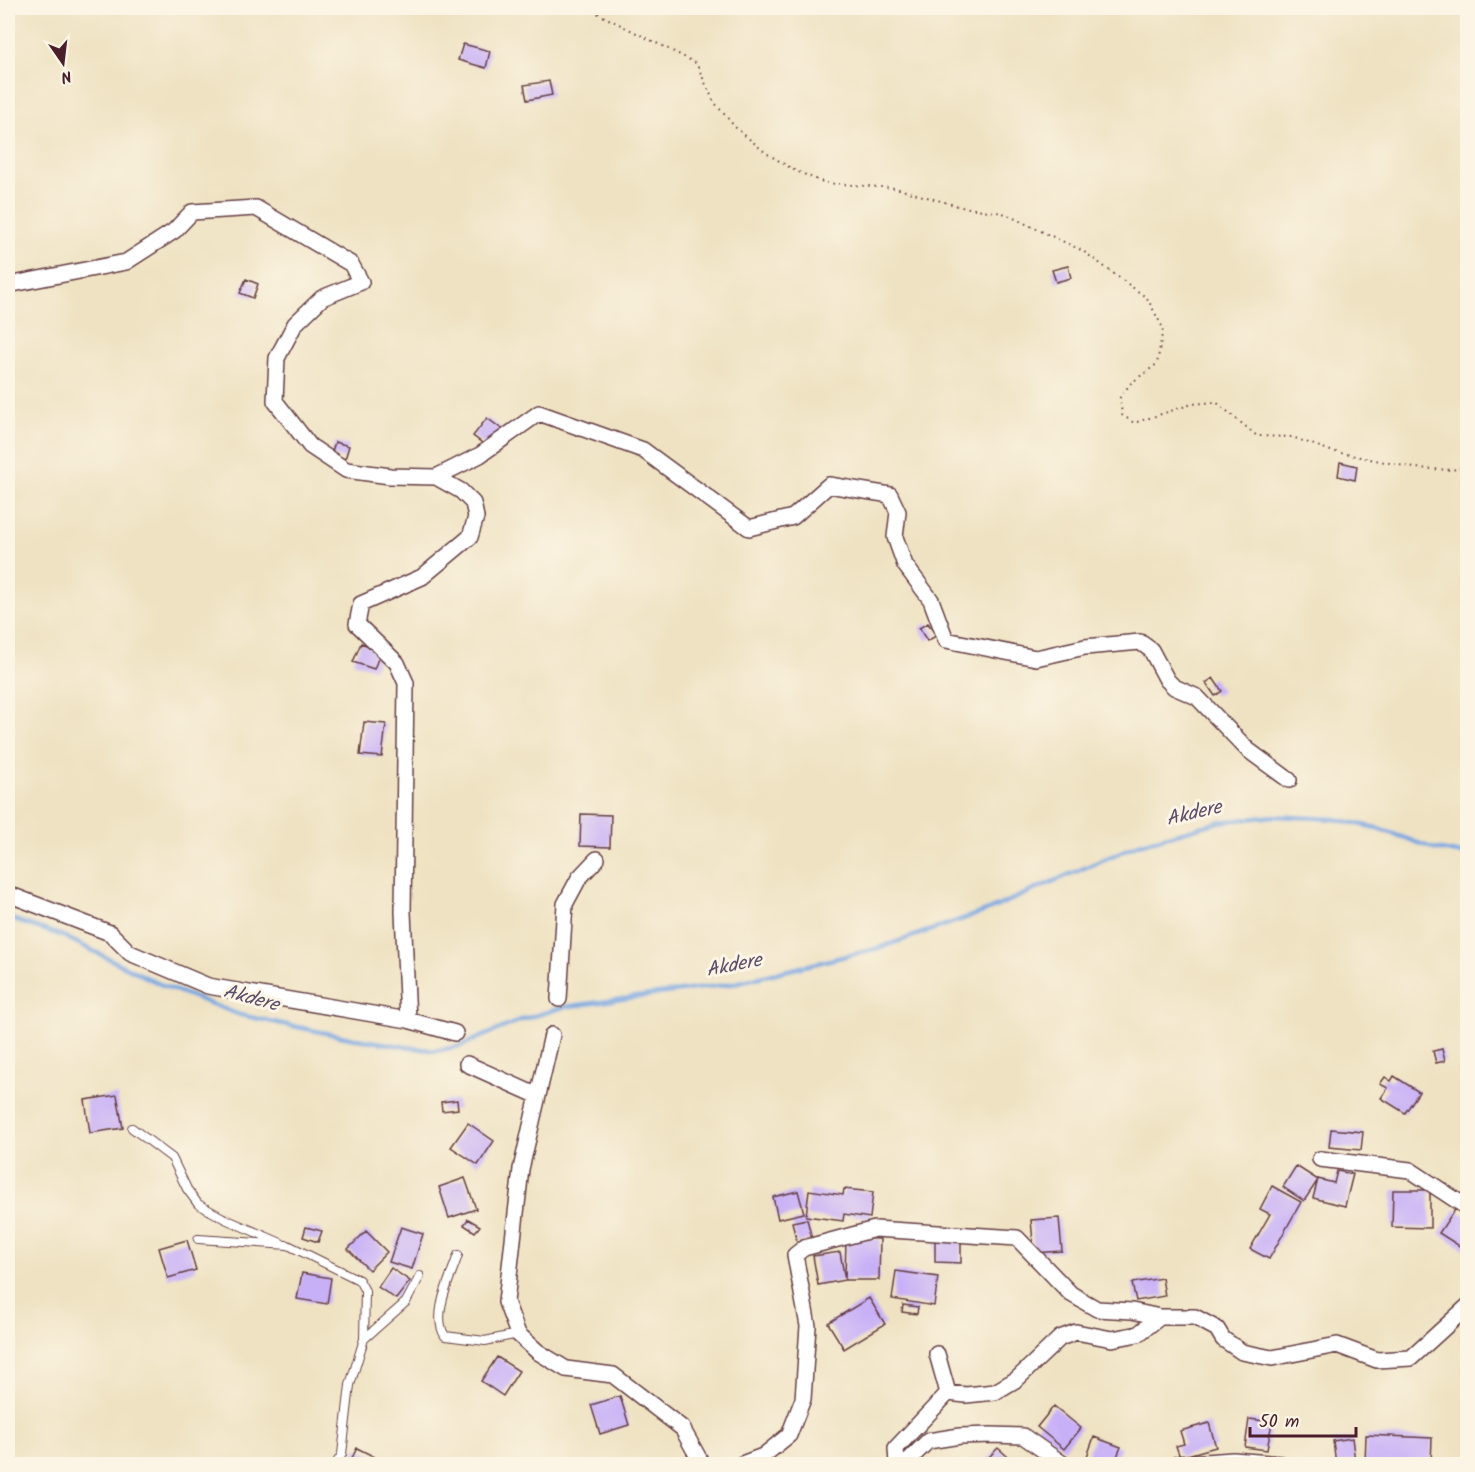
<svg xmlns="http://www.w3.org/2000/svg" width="1475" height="1472" font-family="Kalam,sans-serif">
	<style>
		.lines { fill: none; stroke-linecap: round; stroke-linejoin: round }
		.stream { stroke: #77a5e0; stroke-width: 4.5 }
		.building { fill: #c8b0f7 }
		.lane-casing { stroke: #633c42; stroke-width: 10 }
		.street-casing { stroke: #633c42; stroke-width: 18 }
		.path { stroke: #633c42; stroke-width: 2; stroke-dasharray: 1.5 4.5; stroke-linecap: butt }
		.lane { stroke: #fff; stroke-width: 8 }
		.street { stroke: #fff; stroke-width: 15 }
		.labels { text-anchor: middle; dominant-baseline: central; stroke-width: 6; stroke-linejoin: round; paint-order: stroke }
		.water-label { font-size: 20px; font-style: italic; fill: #5a4e6a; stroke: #fcf5e5 }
	</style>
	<rect width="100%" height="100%" fill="#fcf5e5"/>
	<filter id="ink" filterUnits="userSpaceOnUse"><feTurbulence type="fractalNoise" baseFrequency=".0167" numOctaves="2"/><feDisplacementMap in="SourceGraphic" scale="12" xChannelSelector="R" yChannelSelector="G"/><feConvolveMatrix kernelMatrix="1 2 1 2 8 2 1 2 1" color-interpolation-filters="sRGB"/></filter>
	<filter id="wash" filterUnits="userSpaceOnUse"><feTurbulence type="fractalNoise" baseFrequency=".008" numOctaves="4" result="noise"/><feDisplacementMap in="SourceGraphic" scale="24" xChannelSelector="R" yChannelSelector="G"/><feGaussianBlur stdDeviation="1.35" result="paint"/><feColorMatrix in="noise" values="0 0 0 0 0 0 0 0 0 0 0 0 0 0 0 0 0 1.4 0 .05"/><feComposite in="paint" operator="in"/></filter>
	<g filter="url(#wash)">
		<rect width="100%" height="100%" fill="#efe2c2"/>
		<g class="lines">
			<!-- stream -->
			<path class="stream" d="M8,918l55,18 101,50 76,29 110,23 85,13 25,-5 61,-26 43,-13 167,-23 148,-36 107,-37 153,-67 80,-22 55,-6 61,3 42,9 58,21 33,6"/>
		</g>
		<g id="blocks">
			<!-- building -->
			<path class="building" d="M463,44l27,7 -4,17 -28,-8z
				M549,81l3,14 -25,5 -3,-15z
				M1068,266l3,12 -15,4 -4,-12z
				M246,279l12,5 -5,14 -13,-5z
				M487,418l16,12 -14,18 -16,-12z
				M335,442l14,4 -4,13 -14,-4z
				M1340,462l17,4 -2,14 -17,-4z
				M928,623l8,13 -9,5 -8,-13z
				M361,643l20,8 -7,18 -21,-7z
				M1213,678l9,13 -7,5 -9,-13z
				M364,722l22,2 -4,33 -22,-2z
				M581,814l30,1 -1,32 -30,-1z
				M1442,1049l3,12 -9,2 -3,-12z
				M1394,1076l25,16 -14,21 -24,-15 7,-10 -8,-4 5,-7 6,4z
				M117,1095l6,33 -33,5 -5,-33z
				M457,1100l1,9 -16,2 -1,-9z
				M468,1123l26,18 -16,24 -27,-18z
				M1331,1129l32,3 -2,18 -32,-3z
				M1296,1166l22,14 -14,21 -21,-14z
				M1337,1171l16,3 -8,32 -32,-8 5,-19 16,4z
				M465,1178l11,31 -27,9 -10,-31z
				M1272,1186l29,16 -32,57 -19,-10 20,-35 -10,-5z
				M844,1189l29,3 -3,26 -26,-4 -1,7 -37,-5 3,-26 34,5z
				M1393,1190h37v38l-38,-1z
				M798,1191l6,22 -26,6 -5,-22z
				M1455,1209l13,8 -1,34 -28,-18z
				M1059,1218l3,33 -28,2 -3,-33z
				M468,1219l12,7 -5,6 -11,-7z
				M807,1219l5,20 -15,4 -5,-21z
				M306,1227l16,4 -4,11 -15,-5z
				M401,1227l22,7 -11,35 -23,-7z
				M366,1231l21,21 -18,18 -21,-21z
				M846,1238l34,1 -1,41h-34z
				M187,1240l9,30 -28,8 -9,-30z
				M935,1241h26v22l-26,-1z
				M840,1252l5,28 -27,5 -5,-29z
				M391,1268l19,13 -14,18 -18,-12z
				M896,1271l42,6 -4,29 -42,-7z
				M302,1273l29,5 -4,26 -30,-5z
				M1162,1278l3,18 -29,5 -4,-18z
				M869,1298l16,26 -41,25 -16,-26z
				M903,1305l15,2 -1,7 -15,-2z
				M497,1357l22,14 -16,25 -22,-15z
				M620,1396l9,29 -29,9 -9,-29z
				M1054,1406l27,22 -17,21 -27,-22z
				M1249,1419l23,3 -5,28 -22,-3z
				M1209,1423l7,24 -36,10 -4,-11 8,-2 -4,-13z
				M1366,1435l66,3 -1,26h-66z
				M1094,1437l27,10 -7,17h-15l-13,-5z
				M1352,1438l3,23 -19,3 -3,-23z
				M357,1448l20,10 -3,6h-25z
				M998,1448l18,16h-34z"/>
		</g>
	</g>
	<g filter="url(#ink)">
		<use href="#blocks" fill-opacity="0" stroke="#633c42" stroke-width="1.5"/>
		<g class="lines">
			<defs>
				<path id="lane" d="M132,1128l40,30 15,31 11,15 27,15 56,24
					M198,1239l90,6 71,35 6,11 -1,48
					M458,1255c-7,22 -27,60 -13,81l40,5 33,-7
					M336,1464l6,-10 8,-69 14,-46 42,-37 14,-26"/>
				<path id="street" d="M8,285l118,-23 48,-31 18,-19 64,-4 95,56 10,18 -39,16 -27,26 -18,34 -2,43 35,45 36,24 44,6 46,1 25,14 12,12 3,14 -6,20 -48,40 -61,27 -4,20 40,39 9,20 -3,229 5,108 47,13
					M436,477l44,-22 59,-42 104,37 106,78 44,-11 36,-32 61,10 8,17 -3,25 10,28 26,35 15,40 90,18 49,-11 55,-5 11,8 16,30 7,7 23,10 51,53 41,30
					M8,894l102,39 20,20 78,33 200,34
					M559,999l6,-95 14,-26 18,-19
					M552,1035l-31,134 -15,133 12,32 20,18 28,17 47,6 69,53 20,36
					M467,1064l71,32
					M1320,1159l90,11 58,38
					M948,1393l18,2 29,-3 22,-13 43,-41 16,-6 36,7 26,-5 22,-17h35l22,12 6,10 19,13 30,6 65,-13 40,15 34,-2 57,-52
					M742,1464l21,-8 26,-21 14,-36 5,-73 -13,-71 9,-7 71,-19 142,9 54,56 26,15 35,2 28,6
					M897,1464l-1,-16 52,-55 -11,-39
					M905,1464l23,-23 32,-5 31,-1 32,1 40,28
					M1177,1464l56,-4 48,4"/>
			</defs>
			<!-- lane casing -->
			<use href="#lane" class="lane-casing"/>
			<!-- street casing -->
			<use href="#street" class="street-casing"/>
			<!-- path -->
			<path class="path" d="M587,8l109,55 18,39 21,25 31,26 28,17 31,13 70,5 67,19 41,6 80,38 64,47 16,30 -6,36 -26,19 -11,14 2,18 12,8 58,-19 24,-2 41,34 35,1 39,14 83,17 38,2 16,-4"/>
			<!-- lane -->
			<use href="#lane" class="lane"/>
			<!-- street -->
			<use href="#street" class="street"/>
		</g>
	</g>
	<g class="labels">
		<!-- water labels -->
		<g class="water-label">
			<text transform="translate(1194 814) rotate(-13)">Akdere</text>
			<text transform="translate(734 966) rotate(-11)">Akdere</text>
			<text transform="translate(251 999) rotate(15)">Akdere</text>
		</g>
	</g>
	<!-- margin -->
	<rect width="1475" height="1472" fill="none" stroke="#fcf5e5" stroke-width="30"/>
	<!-- north arrow -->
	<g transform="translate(63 63) rotate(166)" stroke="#fcf5e5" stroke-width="4.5" paint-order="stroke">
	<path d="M0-4.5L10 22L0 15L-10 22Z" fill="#4a1f2b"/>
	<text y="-9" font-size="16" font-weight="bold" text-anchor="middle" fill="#4a1f2b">N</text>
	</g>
	<!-- scale -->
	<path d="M1250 1427v9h106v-9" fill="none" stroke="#4a1f2b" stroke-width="3"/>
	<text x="1259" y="1427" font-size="18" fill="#4a1f2b" stroke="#fcf5e5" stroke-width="4.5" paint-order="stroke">50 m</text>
</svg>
